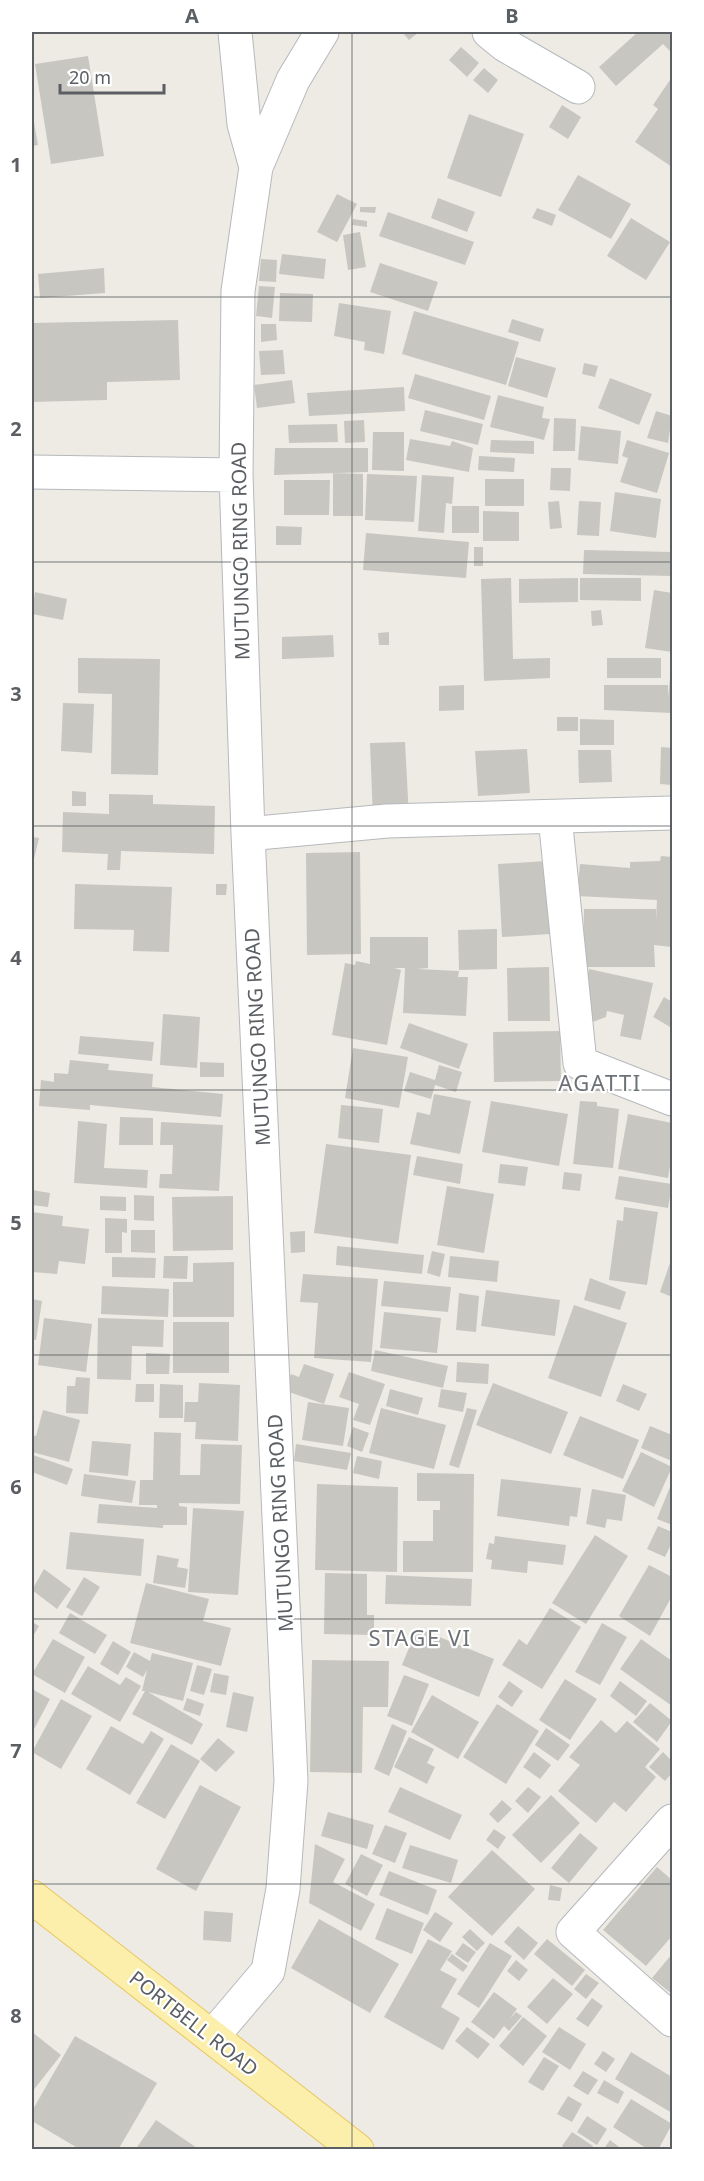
<svg xmlns="http://www.w3.org/2000/svg" width="704" height="2181" font-family="'Noto Sans',sans-serif">
	<style>
		.building { fill: #c8c6c0 }
		.lines { fill: none; stroke-linecap: round; stroke-linejoin: round }
		.minor-casing { stroke: #b6b9bd; stroke-width: 35 }
		.major-casing { stroke: #eac65f; stroke-width: 35 }
		.minor { stroke: #fff; stroke-width: 33 }
		.major { stroke: #fbefab; stroke-width: 33 }
		.grid { fill: none; stroke: #5b5f63; stroke-width: 1.5; stroke-opacity: 0.55 }
		.labels { text-anchor: middle; dominant-baseline: central; stroke-width: 4.5; stroke-linejoin: round; paint-order: stroke }
		.street-label { font-size: 20px; fill: #5b5f63; stroke: #fff }
		.quarter-label { font-size: 22px; letter-spacing: 1.5px; fill: #6c7175; stroke: #fff }
		.neatline { fill: none; stroke: #5b5f63; stroke-width: 2 }
		.grid-label { font-size: 20px; text-anchor: middle; font-weight: bold; fill: #5b5f63 }
	</style>
	<rect width="100%" height="100%" fill="#edebe3"/>
	<!-- building -->
	<path class="building" d="M402,32h17l-10,8z
		M638,32h30l4,4v17l-9,-9 -47,42 -17,-19z
		M461,47l18,16 -12,14 -18,-17z
		M88,56l16,100 -53,8 -16,-100z
		M484,68l14,12 -10,13 -15,-13z
		M672,77v90l-37,-25 23,-33 -5,-4z
		M562,105l19,12 -13,22 -19,-12z
		M32,111l6,34 -6,1z
		M469,114l55,20 -23,63 -54,-19z
		M578,175l53,29 -20,35 -53,-29z
		M337,194l20,10 -20,38 -20,-10z
		M438,198l37,14 -8,20 -36,-14z
		M360,207h16l-1,6 -15,-1z
		M537,208l19,7 -4,11 -20,-8z
		M388,212l86,30 -9,23 -86,-29z
		M631,218l39,24 -24,38 -39,-24z
		M353,219l14,2v6l-15,-2z
		M360,232l6,35 -18,3 -5,-35z
		M282,254l44,5 -2,20 -45,-5z
		M261,259l16,1 -1,22 -17,-1z
		M380,263l58,19 -10,29 -58,-19z
		M104,268l1,25 -65,5 -2,-24z
		M259,286l16,1 -3,31 -16,-2z
		M280,293l33,1 -1,28 -33,-1z
		M339,303l52,8 -7,43 -20,-4 1,-8 -31,-6z
		M414,311l105,31 -13,43 -104,-31z
		M512,319l32,10 -4,13 -32,-10z
		M178,320l2,60 -73,2v18l-75,2v-79z
		M261,324h15l1,16 -16,2z
		M283,350l2,24 -24,1 -2,-24z
		M516,357l40,11 -9,30 -39,-12z
		M584,363l14,3 -3,11 -13,-3z
		M415,374l76,22 -7,24 -76,-22z
		M610,378l42,16 -13,31 -41,-17z
		M292,380l3,23 -38,5 -3,-23z
		M404,387l1,24 -96,5 -2,-23z
		M498,395l46,12 -2,11 8,1 -6,21 -54,-13z
		M425,410l58,14 -5,21 -58,-14z
		M656,411l16,5 -4,27 -21,-5z
		M554,418l22,1 -1,32h-22z
		M364,420l1,22 -20,1 -1,-22z
		M337,424l1,18 -49,1 -1,-18z
		M581,426l40,5 -3,33 -40,-4z
		M373,432h31v39l-32,-1z
		M410,439l40,7 2,-5 21,7 -4,24 -63,-12z
		M491,440l43,1v13l-44,-2z
		M627,440l42,13 -12,40 -37,-11 8,-24 -6,-2z
		M275,448h93v24l-94,3z
		M479,456l36,2 -1,14 -36,-2z
		M551,468h20l-1,23 -20,-1z
		M333,473l30,1v42h-30z
		M367,474l50,2 -3,46 -49,-2z
		M422,475l32,2 -2,27 -6,-1 -2,30 -26,-2z
		M485,479h39v27h-39z
		M284,480h46l-1,35h-45z
		M615,492l46,7 -5,39 -46,-7z
		M559,501l3,27 -12,1 -2,-27z
		M579,501l22,1 -2,34 -22,-1z
		M452,506h27v27h-27z
		M483,511l36,1v29h-36z
		M276,526l26,1 -1,18h-25z
		M366,533l103,9 -3,36 -103,-8z
		M474,547h9v19h-9z
		M584,550l88,2v24l-89,-2z
		M511,578l2,81 37,-1v20l-66,3 -3,-102z
		M578,578v24l-59,1v-24z
		M580,578h61v23l-61,-1z
		M654,590l18,3v59l-27,-4z
		M35,592l32,7 -4,21 -31,-6z
		M601,610l2,15 -11,1 -1,-15z
		M389,632v13h-10l-1,-12z
		M333,635l1,22 -52,2v-22z
		M78,658l82,1 -2,116 -47,-1 1,-80 -34,-1z
		M607,658h54v20h-54z
		M671,667l1,46 -68,-3v-25h64v13z
		M464,685v25l-25,1v-25z
		M63,703l31,1 -2,49 -31,-2z
		M557,717h21v14h-21z
		M580,719l34,1v25h-34z
		M405,742l4,75 -36,1 -3,-75z
		M661,747l11,1v37l-12,-1z
		M527,749l3,44 -52,3 -3,-45z
		M578,750h33l1,32 -33,1z
		M72,791l14,1v14h-14z
		M109,794l44,1v9l62,2 -1,48 -93,-3 -1,19h-13l1,-16 -46,-2 1,-40 46,2z
		M32,837l7,1 -7,29z
		M360,852l1,102 -54,1 -1,-102z
		M661,856l11,1v90l-18,-2 1,22h-72l1,-58h72v12l1,-21 -80,-4 3,-32 50,4v-6l30,-1z
		M546,861l4,73 -48,3 -4,-73z
		M75,884l97,3 -3,65 -36,-1 1,-21 -60,-1z
		M216,884h11l-1,11h-10z
		M497,929v40l-38,1 -1,-40z
		M370,937h58v31l-11,1 42,2 -1,6h10l-2,39 -63,-3 2,-45h-11l7,2 -14,75 -55,-10 13,-72 10,2 1,-4 14,3z
		M549,967l1,54h-42l-1,-53z
		M589,969l64,14 -12,57 -21,-4 4,-21 -17,-4 -1,6 -16,6 -10,-11z
		M664,997l8,5v26l-19,-11z
		M163,1014l37,3 -3,51 -37,-3z
		M409,1023l59,21 -9,25 -59,-21z
		M560,1031l1,50 -67,1 -1,-50z
		M80,1036l74,6 -2,19 -74,-7z
		M353,1048l55,9 -9,51 -54,-10z
		M70,1060l39,4 -1,6 45,4 -1,13 71,7 -2,23 -131,-12v5l-51,-4 2,-26 13,2v-9l14,1z
		M200,1062l24,1v14h-24z
		M439,1065l23,7 -6,20 -21,-7 -4,14 -27,-8 6,-19 25,8z
		M434,1094l37,7 -11,53 -50,-10 7,-32 13,3z
		M491,1101l77,13 -9,52 -77,-14z
		M580,1101l17,1v4l22,3 -6,59 -40,-4z
		M341,1105l42,4 -4,34 -41,-5z
		M628,1114l44,9v31l-4,24 -50,-9z
		M120,1117l33,1v27h-34z
		M78,1121l29,3 -3,44 44,2 -1,18 -73,-5z
		M161,1122l62,3 -4,66 -60,-3 1,-14h12l1,-29h-13z
		M326,1144l85,11 -13,89 -84,-11z
		M417,1156l46,8 -3,20 -47,-9z
		M500,1164l28,3 -3,19 -27,-3z
		M564,1172l18,2 -2,17 -18,-2z
		M619,1176l53,8 -4,24 -53,-9z
		M447,1186l47,8 -10,59 -47,-8z
		M32,1190l18,3 -2,14 -16,-2z
		M134,1195l20,1v25l-20,-1z
		M100,1196l26,1v14l-26,-1z
		M233,1196v54l-60,1 -1,-54z
		M624,1207l34,5 -11,73 -38,-5 8,-60 6,1z
		M32,1212l31,4 -1,10 27,3 -4,35 -26,-3 -2,13 -25,-2z
		M105,1218l22,1v14l-5,-1v21h-17z
		M131,1230h24v23l-24,-1z
		M305,1231v21l-14,1 -1,-21z
		M337,1246l87,9 -2,19 -86,-9z
		M432,1251l13,3 -5,23 -13,-4z
		M164,1256h24l-1,23 -24,-1z
		M450,1256l49,5 -2,21 -49,-5z
		M112,1257l44,1 -1,20 -43,-1z
		M672,1257v40l-12,-5z
		M234,1262v55h-61v-35h20v-19z
		M303,1274l75,5 -7,83 -57,-4 4,-55 -18,-1z
		M590,1278l36,14 -6,18 -36,-10z
		M384,1281l67,6 -3,25 -67,-6z
		M102,1286l67,3 -1,28 -67,-3z
		M486,1290l74,10 -5,36 -74,-10z
		M459,1293l20,3 -3,36 -20,-2z
		M32,1299l10,2 -6,39 -4,-1z
		M574,1305l53,18 -26,74 -53,-19z
		M384,1312l57,6 -4,35 -57,-5z
		M44,1318l48,6 -6,48 -48,-7z
		M98,1318l66,2 -1,27 -31,-1 -1,34 -34,-1z
		M173,1322h56v51h-56z
		M375,1350l73,16 -5,22 -72,-17z
		M146,1353l24,1 -1,20h-23z
		M457,1362l32,2 -1,20 -32,-2z
		M304,1364l30,10 -10,30 -38,-13 5,-17 8,3z
		M349,1372l36,12 -15,41 -17,-5 6,-16 -20,-7z
		M76,1377l14,1 -2,36 -22,-1 1,-27h8z
		M199,1383l41,2 -2,56 -43,-2 1,-17h-12l1,-20h13z
		M493,1383l75,29 -17,42 -75,-29z
		M136,1384h18v18h-19z
		M160,1384l23,1v33h-24z
		M623,1384l24,10 -8,17 -23,-10z
		M390,1389l33,9 -5,17 -32,-9z
		M441,1389l26,4 -4,19 -25,-5z
		M308,1402l41,6 -6,38 -41,-6z
		M381,1408l65,17 -12,44 -65,-16z
		M467,1408l10,2 -18,58 -10,-3z
		M43,1410l37,10 -11,42 -37,-10v-17l4,1z
		M580,1416l59,24 -16,39 -60,-24z
		M650,1426l22,9v26l-31,-13z
		M353,1427l16,6 -7,19 -15,-6z
		M154,1432l27,1 -1,42h20l1,-31 41,1 -2,59 -61,-1v3l8,1v18h-24v3l-66,-5 2,-19 58,4v-3h-18l1,-25h13z
		M92,1441l39,3 -3,32 -39,-4z
		M296,1444l55,9 -4,17 -53,-9z
		M641,1452l31,15 -18,40 -32,-16z
		M33,1455l40,14 -6,16 -35,-13z
		M357,1456l25,5 -3,18 -26,-6z
		M417,1473l57,1 -1,98h-70v-31h30v-31h7v-9h-23z
		M84,1474l52,7 -4,22 -51,-7z
		M501,1479l80,9 -4,29 -7,-1 -1,10 -72,-10z
		M672,1482v43l-15,-6z
		M317,1484l81,3 -1,85 -82,-2z
		M592,1489l34,6 -4,26 -15,-2 -2,9 -19,-4z
		M193,1508l51,3 -6,84 -50,-3z
		M658,1526l14,6v10l-7,15 -18,-8z
		M70,1532l74,7 -3,37 -75,-7z
		M595,1535l33,21 -42,68 -34,-21z
		M495,1536l71,9 -3,20 -35,-4 -1,12 -36,-4 1,-9 -6,-1 3,-16 5,1z
		M157,1555l22,4 -2,8 11,2 -3,19 -32,-5z
		M649,1565l23,12v19l-22,40 -31,-20z
		M44,1569l27,20 -14,20 -25,-19z
		M325,1573l42,1v41h7v20l-50,-1z
		M386,1575l86,4 -1,27 -86,-2z
		M84,1577l16,10 -18,29 -16,-9z
		M146,1583l63,16 -6,22 28,7 -10,38 -91,-23z
		M550,1608l31,19 -39,62 -40,-24 17,-26 8,6z
		M70,1613l37,22 -12,19 -36,-21z
		M32,1622l7,4 -7,12z
		M602,1623l25,14 -27,48 -25,-13z
		M417,1628l77,31 -15,38 -77,-32z
		M53,1639l32,18 -20,36 -33,-19z
		M641,1639l31,22v45l-52,-37z
		M113,1641l18,11 -13,23 -18,-11z
		M134,1652l16,9 2,-8 41,10 -10,38 -35,-9 55,32 -11,21 -60,-31 13,-23h-3l5,-21 -4,7 -17,-10z
		M312,1660l77,1 -1,46h-25l-1,66 -52,-1z
		M197,1665l15,4 -8,26 -14,-4z
		M88,1666l32,19 6,-8 15,9 -21,36 -49,-28z
		M214,1673l15,3 -3,19 -16,-3z
		M404,1675l25,9 -17,42 -25,-10z
		M565,1679l32,20 -27,41 -31,-20z
		M509,1681l14,10 -11,16 -14,-10z
		M620,1681l27,20 -11,15 -26,-20z
		M32,1689l18,10 -18,34z
		M233,1692l21,5 -7,35 -21,-5z
		M432,1695l47,27 -21,37 -47,-27z
		M187,1698l17,6 -4,12 -17,-6z
		M61,1699l31,17 -31,53 -29,-17z
		M650,1703l22,18 -15,21 -24,-20z
		M497,1704l42,27 -33,53 -43,-27z
		M601,1720l15,13 11,-12 33,28 -15,18 11,10 -30,35 -12,-10 -18,21 -38,-32 22,-26 -11,-8z
		M392,1724l15,7 -18,45 -15,-7z
		M111,1726l32,18 8,-13 13,8 -34,56 -44,-26z
		M546,1728l24,17 -12,16 -23,-16z
		M409,1737l25,12 -7,14 8,4 -8,17 -33,-17z
		M218,1738l17,14 -19,20 -16,-13z
		M171,1744l29,17 -35,58 -29,-16z
		M534,1752l17,13 -11,14 -17,-12z
		M663,1752l9,9v12l-7,8 -16,-14z
		M200,1785l41,22 -45,84 -40,-22z
		M400,1787l62,28 -12,25 -62,-28z
		M528,1787l13,10 -13,16 -13,-12z
		M551,1795l29,28 -39,40 -29,-28z
		M502,1800l10,9 -14,14 -9,-9z
		M328,1812l46,13 -7,24 -46,-13z
		M385,1825l22,8 -12,30 -23,-9z
		M494,1829l12,8 -8,12 -12,-9z
		M580,1833l18,15 -29,35 -18,-15z
		M315,1844l30,15 -12,23 42,22 -14,27 -52,-28z
		M410,1845l48,15 -7,23 -49,-15z
		M492,1850l43,39 -43,47 -44,-39z
		M361,1854l22,11 -16,31 -22,-12z
		M657,1867l15,13v56l-26,30 -43,-36z
		M389,1871l48,19 -9,25 -49,-20z
		M550,1885l12,3 -2,13 -12,-1z
		M387,1908l37,15 -12,31 -37,-15z
		M204,1911l29,2 -2,29 -28,-2z
		M435,1912l18,11 -13,19 -17,-12z
		M319,1919l80,45 -29,49 -79,-45z
		M518,1926l20,17 -14,17 -20,-18z
		M470,1929l15,14 -8,8 -15,-14z
		M428,1939l24,12 -12,19 17,9 -16,28 19,11 -17,32 -59,-33z
		M547,1939l38,31 -13,16 -38,-32z
		M463,1943l13,9 -8,11 -13,-9z
		M490,1943l22,13 -33,52 -22,-14z
		M452,1954l16,12 -5,6 -16,-12z
		M672,1954v40l-20,-16z
		M516,1960l12,10 -9,11 -12,-10z
		M586,1974l13,9 -13,16 -12,-10z
		M553,1978l20,16 -26,30 -20,-17z
		M494,1992l23,17 -8,11 7,-8 6,4 -13,15 -5,-5 -10,13 -23,-17z
		M592,1998l11,8 -15,21 -12,-8z
		M523,2017l24,19 -24,30 -24,-20z
		M467,2027l23,17 -12,15 -23,-18z
		M559,2027l27,17 -16,26 -28,-18z
		M32,2032l29,23 -29,37z
		M75,2036l82,47 -39,67h-37l-49,-29v-10z
		M603,2051l12,8 -9,13 -12,-8z
		M631,2052l41,25v36l-57,-34z
		M544,2057l15,9 -16,25 -15,-9z
		M583,2071l15,9 -10,15 -15,-9z
		M604,2080l20,12 -6,12 -21,-11z
		M568,2096l14,8 -10,18 -15,-8z
		M631,2099l41,25 -14,26h-9l-36,-23z
		M587,2116l20,13 -10,16 -20,-13z
		M156,2120l44,30h-65z
		M572,2132l21,14 -3,4h-22l-6,-4z
		M610,2140l13,10h-20z"/>
	<g class="lines">
		<defs>
			<path id="minor" d="M235,32l9,92 12,43
				M489,32l16,13 73,42
				M32,472l204,3
				M555,817l25,246 92,36
				M248,834l139,-13 285,-8
				M672,1821l-99,111 99,88
				M212,2037l56,-66 15,-82 8,-108 -43,-947 -12,-359 2,-184 18,-124 37,-87 29,-48"/>
			<path id="major" d="M32,1897l325,253"/>
		</defs>
		<!-- minor casing -->
		<use href="#minor" class="minor-casing"/>
		<!-- major casing -->
		<use href="#major" class="major-casing"/>
		<!-- minor -->
		<use href="#minor" class="minor"/>
		<!-- major -->
		<use href="#major" class="major"/>
	</g>
	<!-- grid -->
	<path class="grid" d="M352,32v2118M32,297h640M32,562h640M32,826h640M32,1090h640M32,1355h640M32,1619h640M32,1884h640"/>
	<g class="labels">
		<!-- street labels -->
		<g class="street-label">
			<text transform="translate(240 551) rotate(-91)">MUTUNGO RING ROAD</text>
			<text transform="translate(257 1037) rotate(-93)">MUTUNGO RING ROAD</text>
			<text transform="translate(280 1523) rotate(-93)">MUTUNGO RING ROAD</text>
			<text transform="translate(194 2023) rotate(38)">PORTBELL ROAD</text>
		</g>
		<!-- quarter labels -->
		<g class="quarter-label">
			<text x="600" y="1082">AGATTI</text>
			<text x="420" y="1637">STAGE VI</text>
		</g>
	</g>
	<!-- border -->
	<rect width="704" height="2181" fill="none" stroke="#ffffff" stroke-width="66"/>
	<!-- scale -->
	<path d="M60 84v9h104v-9" fill="none" stroke="#5b5f63" stroke-width="3"/>
	<text x="69" y="84" font-size="18" fill="#5b5f63" stroke="#ffffff" stroke-width="4.5" paint-order="stroke">20 m</text>
	<rect x="33" y="33" width="638" height="2115" class="neatline"/>
	<g class="grid-label">
		<text x="192" y="23">A</text>
		<text x="512" y="23">B</text>
		<text x="16" y="172">1</text>
		<text x="16" y="436">2</text>
		<text x="16" y="701">3</text>
		<text x="16" y="965">4</text>
		<text x="16" y="1230">5</text>
		<text x="16" y="1494">6</text>
		<text x="16" y="1758">7</text>
		<text x="16" y="2023">8</text>
	</g>
</svg>
